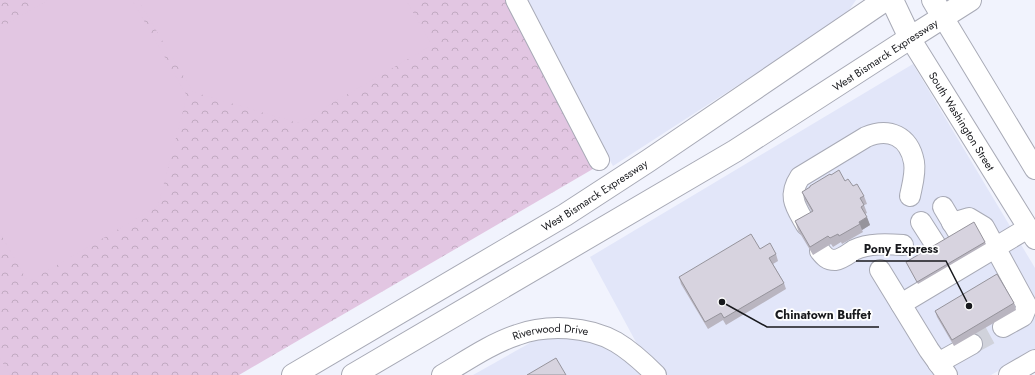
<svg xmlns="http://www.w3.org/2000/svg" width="1035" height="375" font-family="Jost,sans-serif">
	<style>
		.built { fill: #e2e6f9 }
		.park { fill: url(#park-crowns) }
		.garden { fill: #e2c6e2 }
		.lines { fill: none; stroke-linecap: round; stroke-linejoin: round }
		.minor-tunnel { stroke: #d0d2db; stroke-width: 20; stroke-dasharray: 20 10; stroke-linecap: butt }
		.minor-casing { stroke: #a8aab6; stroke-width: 22 }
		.major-casing { stroke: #a8aab6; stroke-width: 24 }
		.highway-casing { stroke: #a8aab6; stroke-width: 24 }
		.minor { stroke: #fff; stroke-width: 20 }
		.major { stroke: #fff; stroke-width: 22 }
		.highway { stroke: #fff; stroke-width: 22 }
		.wall { fill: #b9b5c0 }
		.shaded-wall { fill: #96949c }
		.building { fill: #d7d3df; stroke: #96949c }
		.labels { text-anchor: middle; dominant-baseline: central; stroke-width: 3.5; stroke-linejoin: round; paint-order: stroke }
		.street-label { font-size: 11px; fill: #18191d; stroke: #fff }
		.leader { fill: none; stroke: #18191d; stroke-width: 1.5 }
		.callout-dot { fill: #18191d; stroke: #fff; stroke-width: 1.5 }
		.callout-label { font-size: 12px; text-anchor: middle; font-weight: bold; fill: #18191d; stroke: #fff; stroke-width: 3.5; stroke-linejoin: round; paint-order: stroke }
	</style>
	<defs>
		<pattern id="park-crowns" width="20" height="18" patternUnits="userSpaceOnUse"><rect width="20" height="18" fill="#e2c6e2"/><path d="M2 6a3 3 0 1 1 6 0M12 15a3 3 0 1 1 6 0" fill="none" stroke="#c1aac1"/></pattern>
	</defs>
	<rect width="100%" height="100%" fill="#f1f3fd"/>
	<!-- built -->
	<path class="built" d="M521,0h335l-11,16 -232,150z
		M913,64l122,204v82l-44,25h-518l73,-41 50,-10 41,20 -47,-87z"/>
	<!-- park -->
	<path class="park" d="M0,0h521l89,159 -371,216h-239z"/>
	<!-- garden -->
	<path class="garden" d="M48,0h84l55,96 -29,110 -130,76 -28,-49v-205z
		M138,0h268l26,45 -134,78 -105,-31z
		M0,358l10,17h-10z"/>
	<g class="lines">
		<!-- minor-tunnel -->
		<path class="minor-tunnel" d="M972,344l31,-17"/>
		<defs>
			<g id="minor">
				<path d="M516,0l83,160"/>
				<path d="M943,17l92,152"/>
				<path id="s1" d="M910,38l125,201"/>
				<path d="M943,207l16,27"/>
				<path d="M921,222l16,25"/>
				<path d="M952,223l17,-5 15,9 43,79 -4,10 -20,11"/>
				<path d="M806,225c-10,-18 -19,-28 -6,-48l66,-40c23,-10 43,-1 48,25 2,11 -2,24 -4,34"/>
				<path d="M820,251c4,5 7,9 15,9 7,-1 13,-6 19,-10 15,-7 33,-6 49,-5"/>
				<path d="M880,270l49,80 18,25"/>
				<path d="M901,304l127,-76"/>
				<path d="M938,363l34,-19"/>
				<path id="s2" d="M442,375c24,-14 48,-31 75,-40 30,-11 71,-9 99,7 15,9 28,21 40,33"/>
				<path d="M1009,375l26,-15"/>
			</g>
			<path id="major" d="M892,0l18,38 60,-38
				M933,0l10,17"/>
			<g id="highway">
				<path id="s3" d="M293,375l272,-160 83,-54 237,-161"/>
				<path d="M353,375l382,-224 175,-113"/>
			</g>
		</defs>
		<!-- minor casing -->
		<use href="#minor" class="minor-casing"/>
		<!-- major casing -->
		<use href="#major" class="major-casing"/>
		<!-- highway casing -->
		<use href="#highway" class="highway-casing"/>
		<!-- minor -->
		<use href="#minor" class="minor"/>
		<!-- major -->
		<use href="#major" class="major"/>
		<!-- highway -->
		<use href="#highway" class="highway"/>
	</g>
	<!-- wall -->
	<path class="wall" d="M831,175l14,6 19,15 3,8 -3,1 3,8 -2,1 5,11 -8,5 1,2 -21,12 -1,-2 -8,5 -2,-3 -18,11 -15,-25 -3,-9 17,-9 -7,-12 -3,-8z
		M985,242l1,2 -68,40 -12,-22z
		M760,249l16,5 2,7 -5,3 11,19 2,6 -60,36 -3,-5 -15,9 -27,-45 -2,-7z
		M1014,303l2,7 -62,36 -17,-29 -2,-6z"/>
	<!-- shaded-wall -->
	<path class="shaded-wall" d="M867,217l3,8 -8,5 -3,-8z"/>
	<!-- building -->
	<path class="building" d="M839,170l6,11 3,-2 5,7 4,-2 7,12 -4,2 4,7 -3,2 6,10 -8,5 1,2 -21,12 -1,-2 -8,4 -2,-2 -18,11 -15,-26 18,-10 -11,-19 8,-5v-1l20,-12 1,1z
		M974,222l11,20 -68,40 -11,-20z
		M751,234l9,15 10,-6 6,11 -7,4 15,25 -60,35 -3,-5 -16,9 -26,-45z
		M997,274l17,29 -62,37 -17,-29z
		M556,358l10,17h-39z"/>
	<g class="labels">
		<!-- street labels -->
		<g class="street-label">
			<text transform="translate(885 55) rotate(-33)">West Bismarck Expressway</text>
			<text stroke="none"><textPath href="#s1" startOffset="98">South Washington Street</textPath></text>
			<text stroke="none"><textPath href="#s3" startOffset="351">West Bismarck Expressway</textPath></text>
			<text stroke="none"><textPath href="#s2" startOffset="119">Riverwood Drive</textPath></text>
		</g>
	</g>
	<!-- callouts -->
	<path class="leader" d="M969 306L946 261H856M722 302L767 327H879"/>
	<g class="callout-dot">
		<circle cx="969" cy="306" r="4"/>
		<circle cx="722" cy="302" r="4"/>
	</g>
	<g class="callout-label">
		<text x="901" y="253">Pony Express</text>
		<text x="823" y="319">Chinatown Buffet</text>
	</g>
</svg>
